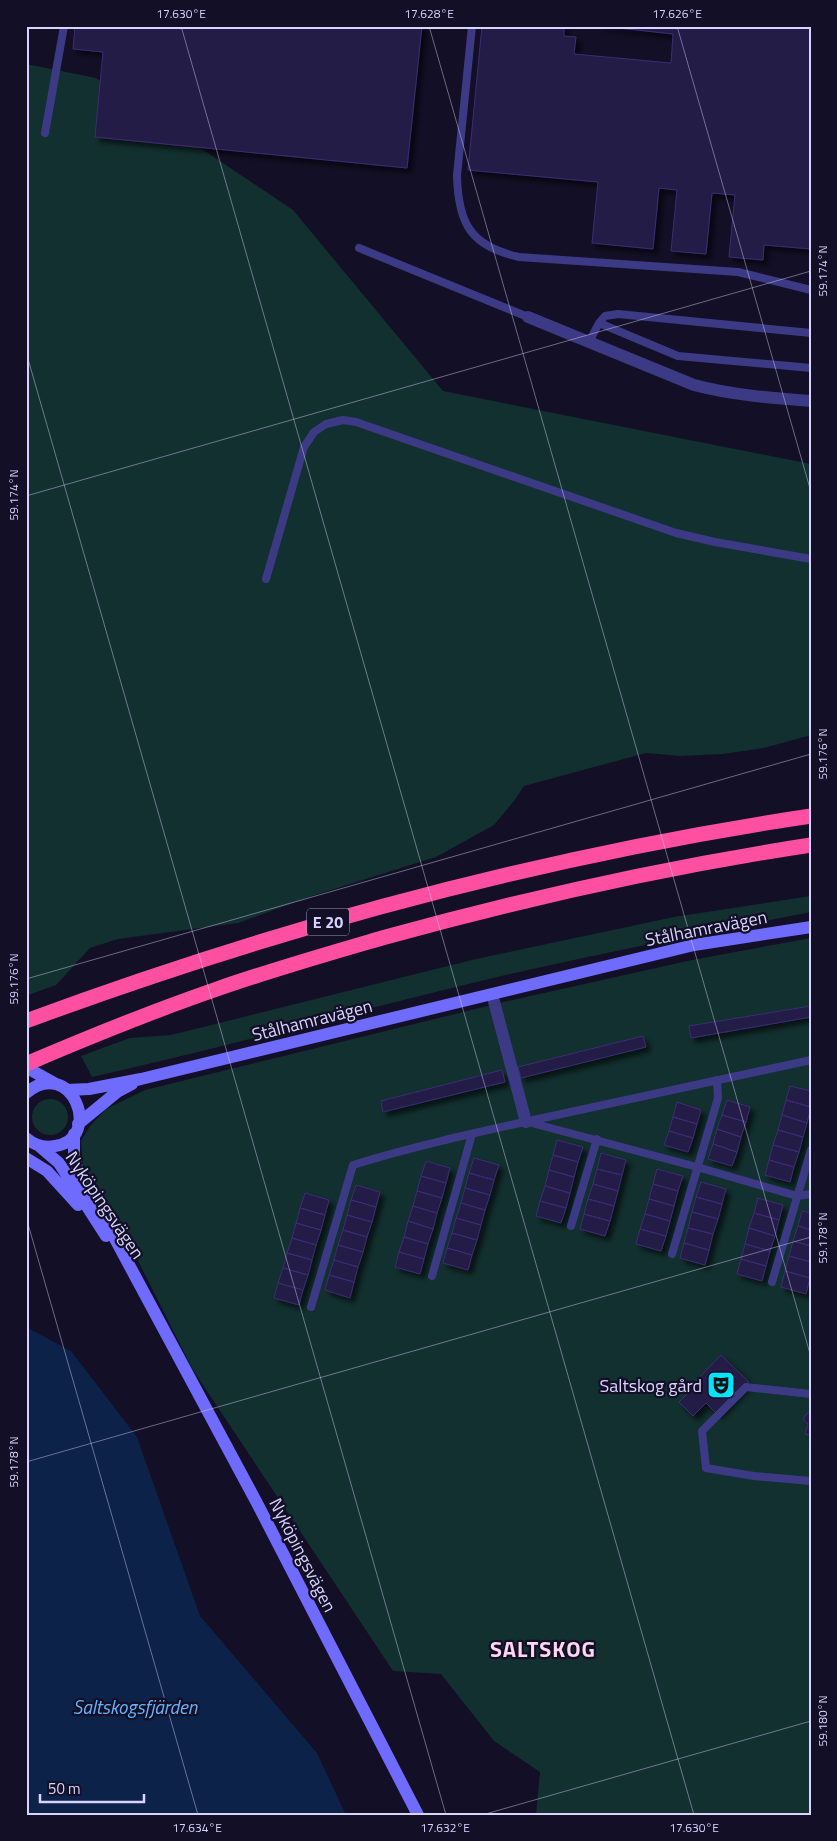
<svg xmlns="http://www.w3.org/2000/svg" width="837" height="1841" font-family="'Titillium Web',sans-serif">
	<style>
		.green { fill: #12302f }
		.water { fill: #0c2248 }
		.building { fill: #241b47; stroke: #3b2d73; filter: url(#shadow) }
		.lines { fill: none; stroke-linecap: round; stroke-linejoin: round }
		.service { stroke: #3d3a85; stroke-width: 8 }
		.minor { stroke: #3d3a85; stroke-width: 12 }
		.secondary { stroke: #6f6bff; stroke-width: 12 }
		.motorway { stroke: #ff4fa3; stroke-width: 15 }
		.ticks { fill: none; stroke: #d9d4ff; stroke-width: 1; stroke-opacity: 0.45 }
		.labels { text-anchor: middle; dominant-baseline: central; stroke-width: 4.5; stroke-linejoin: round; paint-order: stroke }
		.shield { fill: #130f26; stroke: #9e99be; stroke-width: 1 }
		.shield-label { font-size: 16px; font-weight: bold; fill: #d9d4ff }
		.street-label { font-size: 18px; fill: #d9d4ff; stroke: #130f26 }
		.poi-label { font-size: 18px; fill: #d9d4ff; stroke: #130f26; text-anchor: end }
		.water-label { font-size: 19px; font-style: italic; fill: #62b6ff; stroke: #130f26 }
		.district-label { font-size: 22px; font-weight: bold; letter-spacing: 1px; fill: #ffd6f0; stroke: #130f26 }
		.neatline { fill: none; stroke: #d9d4ff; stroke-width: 2 }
		.ticks-label { font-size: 12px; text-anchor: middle; fill: #d9d4ff }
	</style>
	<defs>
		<filter id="shadow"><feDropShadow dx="4.5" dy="4.5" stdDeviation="2.5" flood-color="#0009"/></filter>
	</defs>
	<rect width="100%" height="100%" fill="#130f26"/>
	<!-- green -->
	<path class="green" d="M26,64l70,14 197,132 150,181 368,73v271l-47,13 -41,6 -43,2 -34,-3 -122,33 -10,15 -20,24 -58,32 -121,38 -77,28 -120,16 -28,9 -34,37 -30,11z
		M811,896v16c-108,21 -216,42 -322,67 -133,32 -264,68 -397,98l-11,-21 49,-18 41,-3 305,-76 198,-42z
		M811,938v877h-275l4,-43 -46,-31 -53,-67 -48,-3 -200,-301 -70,-139 -40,-66 -2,-24 9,-15 16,-17 39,-19 363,-89 184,-41z
		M32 1117a18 18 0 1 1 36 0a18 18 0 1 1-36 0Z"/>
	<!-- water -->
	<path class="water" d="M26,1327l45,24 66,86 63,179 117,137 29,62h-320z"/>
	<!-- building -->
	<path class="building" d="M75,26h347l-15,142 -312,-31 8,-85 -30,-3z
		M482,26h82v10l12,1 -2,17 97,9 2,-29 -73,-8h211v223l-47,-4 -1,15 -34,-3 6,-62 -23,-2 -6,61 -35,-3 6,-61 -18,-2 -6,61 -61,-6 6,-61 -130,-12z
		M811,1006v11l-120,21 -2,-12z
		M643,1036l3,11 -125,31 -3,-11z
		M502,1070l3,12 -122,30 -2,-11z
		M790,1086l21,5v16l-25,-7z
		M727,1100l23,7 -4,15 -24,-7z
		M786,1100l25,7 -4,16 -25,-8z
		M677,1102l24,8 -4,14 -24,-7z
		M722,1115l24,7 -5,15 -24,-8z
		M782,1115l25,8 -4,14 -25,-7z
		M673,1117l24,7 -4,14 -24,-7z
		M717,1129l24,8 -4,15 -24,-8z
		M778,1130l25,7 -4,15 -26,-7z
		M669,1131l24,7 -5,14 -24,-7z
		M557,1140l26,7 -5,15 -25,-7z
		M713,1144l24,8 -5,14 -24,-7z
		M773,1145l26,7 -5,15 -25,-7z
		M601,1153l25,7 -4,15 -25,-6z
		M553,1155l25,7 -4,15 -25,-7z
		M474,1158l25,7 -5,15 -25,-7z
		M769,1160l25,7 -4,15 -25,-7z
		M426,1161l24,7 -4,15 -25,-7z
		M597,1169l25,6 -4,16 -25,-7z
		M657,1169l26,7 -5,15 -25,-7z
		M549,1170l25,7 -4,16 -25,-7z
		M469,1173l25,7 -4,15 -25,-7z
		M421,1176l25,7 -4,15 -25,-7z
		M701,1182l25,7 -4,15 -26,-7z
		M593,1184l25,7 -4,15 -26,-7z
		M653,1184l25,7 -4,15 -25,-7z
		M356,1185l24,7 -4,15 -25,-7z
		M545,1186l25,7 -4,15 -26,-7z
		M465,1188l25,7 -5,15 -24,-7z
		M417,1191l25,7 -5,15 -24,-7z
		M305,1193l24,7 -4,15 -25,-7z
		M696,1197l26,7 -4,15 -26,-7z
		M758,1198l25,7 -4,15 -25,-7z
		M588,1199l26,7 -4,15 -26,-7z
		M649,1199l25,7 -4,15 -25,-7z
		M351,1200l25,7 -4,15 -25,-7z
		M540,1201l26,7 -5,15 -25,-7z
		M461,1203l24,7 -4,15 -25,-7z
		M413,1206l24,7 -4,16 -25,-8z
		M300,1208l25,7 -4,15 -25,-7z
		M802,1211l9,2v17l-13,-4z
		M692,1212l26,7 -5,15 -25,-6z
		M754,1213l25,7 -4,16 -26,-8z
		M584,1214l26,7 -5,15 -25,-7z
		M645,1214l25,7 -4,15 -26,-7z
		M347,1215l25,7 -5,15 -24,-7z
		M456,1218l25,7 -4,15 -25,-7z
		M408,1221l25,8 -5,15 -24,-7z
		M296,1223l25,7 -5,15 -24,-7z
		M798,1226l13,4v16l-18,-5z
		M688,1228l25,6 -4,16 -25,-7z
		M749,1228l26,8 -5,15 -25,-7z
		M640,1229l26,7 -5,15 -25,-7z
		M343,1230l24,7 -4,15 -25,-7z
		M452,1233l25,7 -5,15 -25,-7z
		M404,1237l24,7 -4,15 -25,-7z
		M292,1238l24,7 -4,15 -25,-7z
		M793,1241l18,5v16l-22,-6z
		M684,1243l25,7 -4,15 -25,-7z
		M745,1244l25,7 -4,15 -25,-7z
		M338,1245l25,7 -5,15 -24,-7z
		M447,1248l25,7 -4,15 -25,-7z
		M399,1252l25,7 -4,15 -25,-7z
		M287,1253l25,7 -4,15 -25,-7z
		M789,1256l22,6 -1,16 -25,-7z
		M741,1259l25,7 -4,15 -25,-7z
		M334,1260l24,7 -4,15 -25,-7z
		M283,1268l25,7 -5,15 -25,-7z
		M785,1271l25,7 -4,16 -25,-7z
		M329,1275l25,7 -4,16 -25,-8z
		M278,1283l25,7 -4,15 -25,-7z
		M721,1355l28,27 -31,33 -12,-12 -13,13 -14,-14 16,-16 -2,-2z
		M808,1413h3v23l-6,-2 3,-10 -4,-3v-4z"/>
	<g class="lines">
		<!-- service -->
		<path class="service" d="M472,26l-15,149c1,48 13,71 62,82l219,15 73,18
			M45,133l19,-107
			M359,248l169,69
			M599,323l6,-7 13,-2 193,19
			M589,342l10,-19 79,33 133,12
			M266,579l38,-132 10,-15 12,-8 17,-4 13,2 320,111 39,9 96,17
			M528,1122l169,45 100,29 14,-2
			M571,1226l26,-87
			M672,1254l46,-156 -1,-18
			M432,1276l40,-142
			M772,1282l39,-132
			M311,1307l42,-142c58,-18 117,-31 176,-44 94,-21 188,-41 282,-61
			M811,1394l-65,-7 -44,44 4,37 48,8 57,5"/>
		<!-- minor -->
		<path class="minor" d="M528,317l166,68c38,10 77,13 117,16
			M492,994l34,128"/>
		<!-- secondary -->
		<path class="secondary" d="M26,1066l3,3 27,15
			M67,1090l22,-1 52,-10 553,-134 117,-18
			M26,1093c46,-38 78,46 29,53 -11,2 -21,-1 -29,-8
			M78,1124l39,-32 15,-8
			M74,1134v21l3,13 181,337 160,310
			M38,1145l21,18 47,73
			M26,1158l21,13 31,34"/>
		<!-- motorway -->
		<path class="motorway" d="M26,1021c254,-94 517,-165 785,-205
			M26,1064c63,-27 127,-53 191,-75 54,-19 110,-35 165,-51 141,-39 284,-71 429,-93"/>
	</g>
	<!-- ticks -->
	<path class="ticks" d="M181,26l513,1789M429,26l382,1331M677,26l134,466M26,352l420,1463M26,496l785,-225M26,979l785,-225M26,1217l172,598M26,1462l785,-225M482,1815l329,-94"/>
	<!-- icons -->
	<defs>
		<symbol id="theatre-square" viewBox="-11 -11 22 22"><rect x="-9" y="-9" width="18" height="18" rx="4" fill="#00e5ff" stroke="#130f26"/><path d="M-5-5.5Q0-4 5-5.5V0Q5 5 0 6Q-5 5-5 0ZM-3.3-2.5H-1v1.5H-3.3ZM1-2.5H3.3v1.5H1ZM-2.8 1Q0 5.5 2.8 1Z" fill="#111"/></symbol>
	</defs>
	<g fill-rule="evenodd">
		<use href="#theatre-square" x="705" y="1369" width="32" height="32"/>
	</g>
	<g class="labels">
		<!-- shield labels -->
		<rect class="shield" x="307" y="908.5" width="42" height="27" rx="4"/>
		<g class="shield-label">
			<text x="328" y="922">E 20</text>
		</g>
		<!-- street labels -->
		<g class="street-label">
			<text transform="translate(706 928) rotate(-11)">Stålhamravägen</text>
			<text transform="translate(312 1020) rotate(-14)">Stålhamravägen</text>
			<text transform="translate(105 1205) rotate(56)">Nyköpingsvägen</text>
			<text transform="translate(303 1555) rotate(63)">Nyköpingsvägen</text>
		</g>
		<!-- poi labels -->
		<g class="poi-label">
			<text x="702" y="1385">Saltskog gård</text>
		</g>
		<!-- water labels -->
		<g class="water-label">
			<text x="135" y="1706">Saltskogsfjärden</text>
		</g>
		<!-- district labels -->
		<g class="district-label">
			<text x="543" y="1649">SALTSKOG</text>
		</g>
	</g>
	<!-- border -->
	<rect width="837" height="1841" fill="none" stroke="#130f26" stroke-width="55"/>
	<!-- scale -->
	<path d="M40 1794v8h104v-8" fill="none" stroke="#d9d4ff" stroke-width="2.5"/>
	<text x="48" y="1794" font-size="15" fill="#d9d4ff" stroke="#130f26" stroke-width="4" paint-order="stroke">50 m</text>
	<rect x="28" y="28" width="782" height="1786" class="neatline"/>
	<g class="ticks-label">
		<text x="181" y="18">17.630°E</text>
		<text x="429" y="18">17.628°E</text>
		<text x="677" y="18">17.626°E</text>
		<text transform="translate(823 271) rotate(-90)" y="4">59.174°N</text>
		<text transform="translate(14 495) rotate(-90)" y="4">59.174°N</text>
		<text transform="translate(823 754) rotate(-90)" y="4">59.176°N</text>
		<text transform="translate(14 979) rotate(-90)" y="4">59.176°N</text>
		<text transform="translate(823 1238) rotate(-90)" y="4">59.178°N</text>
		<text transform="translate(14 1462) rotate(-90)" y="4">59.178°N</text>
		<text transform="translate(823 1721) rotate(-90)" y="4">59.180°N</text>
		<text x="197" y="1832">17.634°E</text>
		<text x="445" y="1832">17.632°E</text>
		<text x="694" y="1832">17.630°E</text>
	</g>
</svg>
